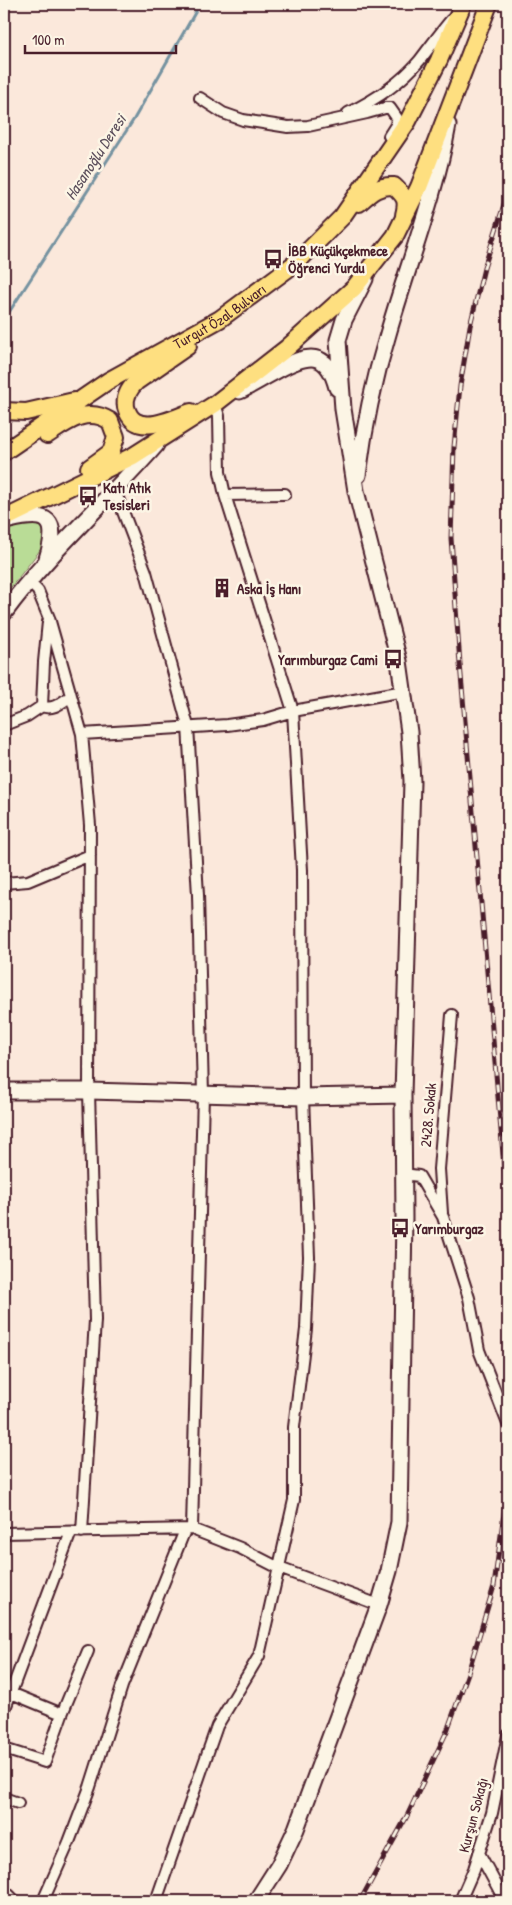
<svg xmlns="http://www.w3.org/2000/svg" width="512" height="1905" font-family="'Patrick Hand',sans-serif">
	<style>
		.green { fill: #b9dc96; stroke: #827e60 }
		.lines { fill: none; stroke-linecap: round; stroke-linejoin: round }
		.stream { stroke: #7492a0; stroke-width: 3 }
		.street-casing { stroke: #4a1f2b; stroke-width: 14 }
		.secondary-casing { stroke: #4a1f2b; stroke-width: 19 }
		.primary-casing { stroke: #4a1f2b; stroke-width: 20 }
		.street { stroke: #fcf5e5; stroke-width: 10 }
		.secondary { stroke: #fcf5e5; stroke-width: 15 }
		.primary { stroke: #fedf80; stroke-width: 16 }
		.rail-casing { stroke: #4a1f2b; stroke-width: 5 }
		.rail { stroke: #fcf5e5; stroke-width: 3; stroke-dasharray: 9; stroke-linecap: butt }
		.labels { text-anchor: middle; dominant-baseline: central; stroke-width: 5; stroke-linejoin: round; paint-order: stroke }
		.poi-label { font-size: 15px; font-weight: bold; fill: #4a1f2b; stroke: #fcf5e5; text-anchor: start }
		.street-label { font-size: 15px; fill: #4a1f2b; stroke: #fcf5e5 }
		.water-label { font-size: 16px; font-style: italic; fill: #5c4f5c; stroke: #fcf5e5 }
	</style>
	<rect width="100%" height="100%" fill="#fbe8db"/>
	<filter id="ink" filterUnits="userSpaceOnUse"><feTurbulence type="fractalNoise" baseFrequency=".02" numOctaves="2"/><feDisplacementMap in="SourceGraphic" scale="10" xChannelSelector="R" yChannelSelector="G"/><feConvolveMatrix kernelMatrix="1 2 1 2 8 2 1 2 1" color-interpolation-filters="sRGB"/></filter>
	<g filter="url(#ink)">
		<!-- green -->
		<path class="green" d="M22,523l24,3 -2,19 -40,51v-65z"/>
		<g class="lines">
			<!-- stream -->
			<path class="stream" d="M4,320l130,-201 66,-115"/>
			<defs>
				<path id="street" d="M200,98l23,15 20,7 45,7 20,-1 59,-13 18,-5h5l7,10 -1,7 -7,11
					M348,113c27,-13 52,-29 72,-53 10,-13 20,-27 31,-40
					M114,488l32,84 42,154 10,169 5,199 -11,435
					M225,495l60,-1
					M28,581l10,10 11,27 33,116 8,91 -1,266 6,229 -13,212
					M48,622l-4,40 -2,44c11,5 20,-4 29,-10
					M4,725l23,-9 15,-10
					M82,734l145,-9 36,-5 30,-9 111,-20
					M4,883l24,-2 62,-26
					M403,1174l16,2 24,41 26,81 10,52 29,74
					M442,1213l-3,-44 13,-154
					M4,1533l188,-4 48,19 39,20 100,37
					M11,1693l51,21
					M4,1711l67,-179
					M4,1749l41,13 17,-48 26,-63
					M4,1798l14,5
					M479,1853l26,48
					M4,1890l11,11
					M43,1901l26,-59 21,-55 32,-101 63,-156
					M156,1901l61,-175 42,-70 35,-156v-73l12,-98 3,-72 -6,-160 -1,-227 -9,-159 -68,-216 -5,-23 -1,-56 -4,-12
					M460,1901l14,-32 18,-56 16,-78"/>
				<path id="secondary" d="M240,391c13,-7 25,-14 38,-21 29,-16 49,-21 59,18
					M358,475c6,-48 16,-95 30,-141 20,-70 47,-137 60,-209
					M10,520c39,-9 49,-1 37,39
					M4,613c45,-61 102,-111 152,-168
					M4,1091h85l214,6 100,-2
					M256,1901l23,-36 17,-36 83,-224 10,-34 10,-49 5,-304 -1,-123 9,-314 -3,-49 -10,-71 -43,-170 -13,-82 -5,-69 6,-20 21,-41"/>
				<g id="primary">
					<path d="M359,203c11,-10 19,-18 35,-17 11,11 14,13 10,29"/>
					<path d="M188,346l-52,36c-7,7 -12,15 -10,25 8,32 45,12 65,5"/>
					<path d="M4,411l22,1 48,-11"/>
					<path d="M47,435c20,-13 40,-29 63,-14l6,16 -5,15 -22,16"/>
					<path id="s1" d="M4,452l104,-71 112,-62 77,-57 45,-45 66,-96 31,-61 24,-56"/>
					<path d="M4,519l129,-63 82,-52 72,-56 67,-60 41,-52 24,-49 70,-183"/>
				</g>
			</defs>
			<!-- street casing -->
			<use href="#street" class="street-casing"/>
			<!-- secondary casing -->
			<use href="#secondary" class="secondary-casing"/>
			<!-- primary casing -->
			<use href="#primary" class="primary-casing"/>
			<!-- street -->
			<use href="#street" class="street"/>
			<!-- secondary -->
			<use href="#secondary" class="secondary"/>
			<!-- primary -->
			<use href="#primary" class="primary"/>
			<defs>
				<path id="rail" d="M508,192l-24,76 -14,58 -10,60 -6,61 -3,91 9,126 48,547
					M360,1901l47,-85 40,-85 21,-58 26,-87 14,-102"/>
			</defs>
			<!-- rail casing -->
			<use href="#rail" class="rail-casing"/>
			<!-- rail -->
			<use href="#rail" class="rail"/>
		</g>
	</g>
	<!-- icons -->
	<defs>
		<symbol id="bus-bare" viewBox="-9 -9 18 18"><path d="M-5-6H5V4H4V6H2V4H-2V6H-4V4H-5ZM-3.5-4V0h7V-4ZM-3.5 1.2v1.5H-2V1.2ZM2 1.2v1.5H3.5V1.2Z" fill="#4a1f2b" stroke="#fcf5e5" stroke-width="2.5" paint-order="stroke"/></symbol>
		<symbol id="building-bare" viewBox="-9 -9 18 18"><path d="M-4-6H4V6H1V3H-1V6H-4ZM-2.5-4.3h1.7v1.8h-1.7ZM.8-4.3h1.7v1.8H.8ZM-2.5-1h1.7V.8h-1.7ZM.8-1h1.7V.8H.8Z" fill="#4a1f2b" stroke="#fcf5e5" stroke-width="2.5" paint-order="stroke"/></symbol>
	</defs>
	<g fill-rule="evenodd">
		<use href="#bus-bare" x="259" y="245" width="28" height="28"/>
		<use href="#bus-bare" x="74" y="482" width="28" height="28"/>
		<use href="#building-bare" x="208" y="574" width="28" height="28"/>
		<use href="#bus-bare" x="379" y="645" width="28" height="28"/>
		<use href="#bus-bare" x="386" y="1214" width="28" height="28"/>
	</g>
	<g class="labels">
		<!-- poi labels -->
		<g class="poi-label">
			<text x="288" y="250">İBB Küçükçekmece<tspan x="288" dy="17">Öğrenci Yurdu</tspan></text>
			<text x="103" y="487">Katı Atık<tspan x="103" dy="17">Tesisleri</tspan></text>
			<text x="237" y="588">Aska İş Hanı</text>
			<text x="378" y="659" text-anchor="end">Yarımburgaz Cami</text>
			<text x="415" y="1228">Yarımburgaz</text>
		</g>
		<!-- street labels -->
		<g class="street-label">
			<text stroke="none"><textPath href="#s1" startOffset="255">Turgut Özal Bulvarı</textPath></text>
			<text transform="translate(428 1115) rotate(-85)">2428. Sokak</text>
			<text transform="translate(473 1815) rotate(-75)">Kurşun Sokağı</text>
		</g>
		<!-- water labels -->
		<g class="water-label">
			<text transform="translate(95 157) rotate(-57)">Hasanoğlu Deresi</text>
		</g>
	</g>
	<!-- margin -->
	<rect width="512" height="1905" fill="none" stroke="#fcf5e5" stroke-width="20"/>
	<rect x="10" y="10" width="492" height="1885" fill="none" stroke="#4a1f2b" stroke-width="2" filter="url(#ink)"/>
	<!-- scale -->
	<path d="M25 45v8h151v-8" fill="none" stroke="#4a1f2b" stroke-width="2.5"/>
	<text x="32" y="45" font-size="15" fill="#4a1f2b" stroke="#fcf5e5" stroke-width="4" paint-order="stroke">100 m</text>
</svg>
